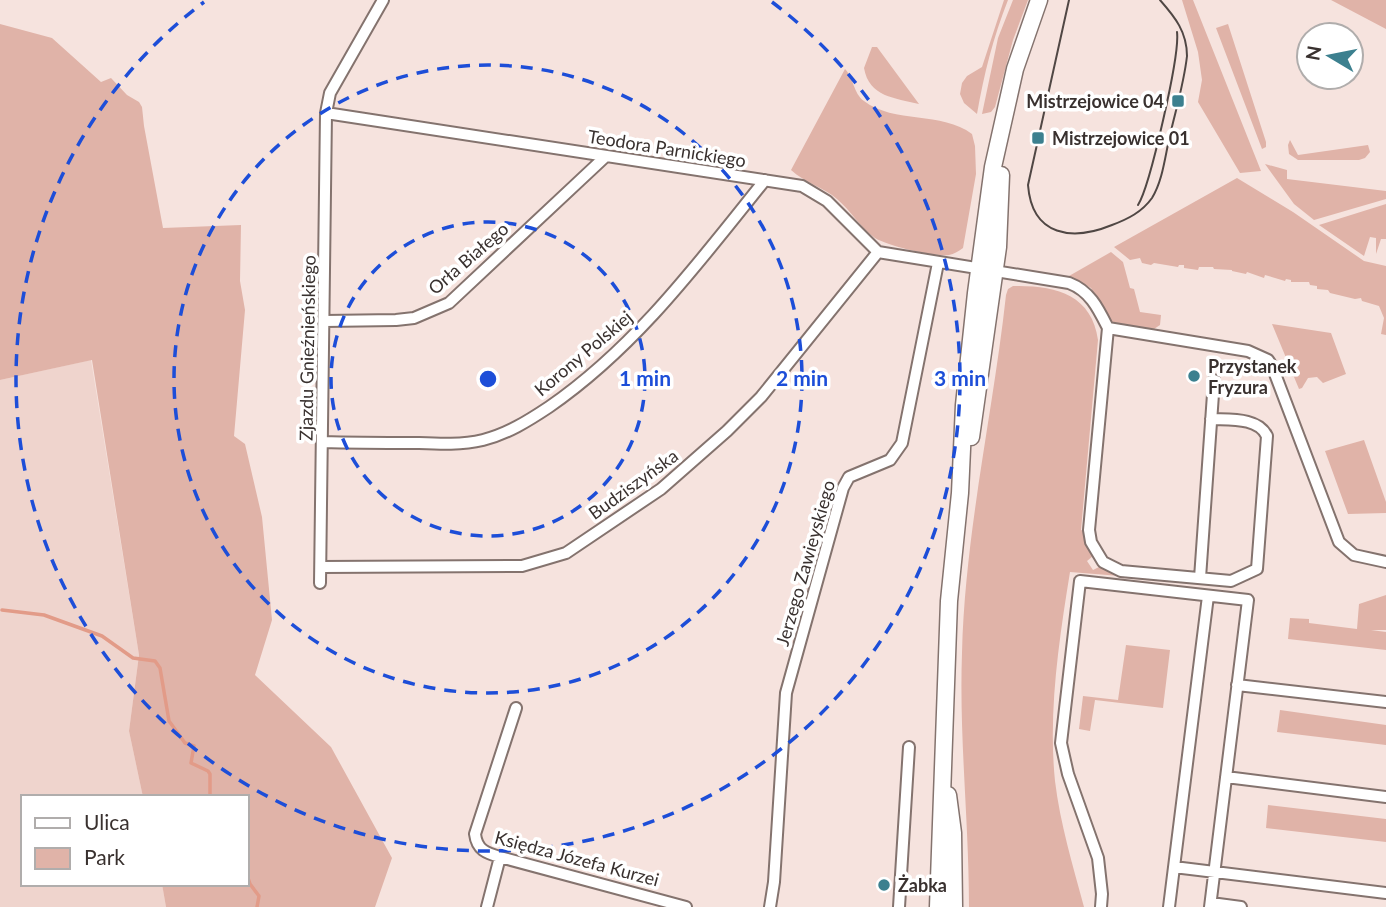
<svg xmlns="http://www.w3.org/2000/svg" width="1386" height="907" font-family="Lato,sans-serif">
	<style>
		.built { fill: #efd4cd }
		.green { fill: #e0b3a8 }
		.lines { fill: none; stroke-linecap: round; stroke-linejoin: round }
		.stream { stroke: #e29b88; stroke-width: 3.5 }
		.street-casing { stroke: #84736e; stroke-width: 14 }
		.secondary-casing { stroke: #84736e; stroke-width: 19 }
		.street { stroke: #fff; stroke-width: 10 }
		.secondary { stroke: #fff; stroke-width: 16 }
		.tram { stroke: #504744; stroke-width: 2 }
		.ring { fill: none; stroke: #1d4ed8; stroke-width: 3.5; stroke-dasharray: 12 9 }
		.poi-dot { fill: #3c808f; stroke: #fff; stroke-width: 2.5 }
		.labels { text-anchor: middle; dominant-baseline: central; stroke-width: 7; stroke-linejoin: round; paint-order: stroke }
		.poi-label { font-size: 18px; font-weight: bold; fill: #39312f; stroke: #fff; text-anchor: start }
		.street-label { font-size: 18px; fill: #39312f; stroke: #fff }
		.centre { fill: #1d4ed8; stroke: #fff; stroke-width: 3.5 }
		.ring-label { font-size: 21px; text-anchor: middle; font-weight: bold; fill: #1d4ed8; stroke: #fff; stroke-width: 7; stroke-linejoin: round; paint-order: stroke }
	</style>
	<rect width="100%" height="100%" fill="#f6e3de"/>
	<!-- built -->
	<path class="built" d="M91,360l48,295 -10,76 14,66h-120v87h139l4,23h-166v-527z"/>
	<!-- green -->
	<path class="green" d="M1004,0h4c-15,38 -24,74 -31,114l-13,-11 -4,-9 2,-11 5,-7 15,-9z
		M1013,0h15l-15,40 -18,67 -4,5 -9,2 16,-76z
		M1182,0h11l68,171 -21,2 -42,-71 4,-22 -4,-28z
		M1331,0h55v29z
		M0,24l52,14 49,44 10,-4 16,17 12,7 3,5 2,19 19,102 78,-3 -1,56 5,29 -11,126 11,8 17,73 10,103 -17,55 76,72 61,111 -17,49h-209l-4,-23h85v-87h-104l-14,-66 10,-76 -47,-295 -92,20z
		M1228,24l38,118v5l-4,2 -46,-121z
		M872,47h5l42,57c-24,-6 -50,-7 -55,-36z
		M845,69c9,9 8,24 19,32 30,23 78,10 108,33l3,12 1,28 -13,74c-4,3 -9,6 -14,7 -15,2 -61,-9 -74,-17 -15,-11 -24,-27 -38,-39 -14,-12 -32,-16 -46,-29z
		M1290,140l8,15 70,-10 2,7 -5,6 -6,2h-61l-9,-6 -1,-9z
		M1265,164l22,6v9l99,12v8l-72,21 -20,-16z
		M1237,178l56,34 71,49 22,5v69l-5,-1 3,-16 -5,-12 -17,-5 -1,-3 -6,1 -25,-6 -2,-3 -11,-1v-3l-7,-1 -1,-3h-18v-2l-5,-1 -1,2 -20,-6 -1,3 -17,-6 -1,2 -14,-3v-1l-18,-1 -1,-2h-14l-1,3 -14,-2v-3h-5l-1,2 -24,-4 -3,2 -9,-2 -2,-5 -10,2 -16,-13z
		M1386,204v35h-5l-5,15v-16l-6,-1 -6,19 -45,-31z
		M1111,252l12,10 7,26 4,1 6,23 21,3 -1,10 -6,4 -42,-7 -21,-34 -22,-12z
		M1013,286c41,-1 79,8 85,54l-17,190 3,1 9,25 -6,5 6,9 6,-3 21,9 -50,-4c-11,68 -22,140 -15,209 5,42 18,85 29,126h-115c0,-85 -10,-169 -7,-254 3,-121 31,-239 44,-358l2,-6z
		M1272,324l59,9 15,41 -23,9 -6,-6 -9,1 -6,10 -3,1z
		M1364,440l22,62v11l-38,1 -23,-63z
		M1386,595v35h-15l15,2v18l-98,-11 2,-21 19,1v4l48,6 2,-25z
		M1126,645l44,5 -7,58 -68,-8 -5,31 -11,-2 4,-33 35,4z
		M1280,710l106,15v20l-109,-13z
		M1268,805l118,14v23l-120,-14z"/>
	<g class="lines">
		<!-- stream -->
		<path class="stream" d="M2,610l42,5 58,21 31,22 22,3 5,7 9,53 16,22 9,3 -3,17 17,8 2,3v23
			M247,875l3,9 9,12 -2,11"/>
		<defs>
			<path id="street" d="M326,113l476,73 25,15 51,51 191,31c21,8 29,25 39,45l140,23 20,9 4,6 67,176 15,13 32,7
				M325,321l71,-1 18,-2 35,-15 157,-147
				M1108,328l-19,202 2,12 12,20 18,9 110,10 26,-12 10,-133c-9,-19 -38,-16 -56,-17
				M323,442c32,1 64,1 96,1 21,1 43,2 64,-3 24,-6 45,-19 66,-33 87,-60 150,-145 216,-227
				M321,567l201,-1 44,-13 95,-64 66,-58 34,-34 117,-145
				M1200,578l14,-198
				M320,583l6,-470 4,-20 53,-93
				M1237,685l149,17
				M516,708l-41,126c2,16 11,19 25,23l186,50
				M1226,777l160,20
				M1174,867l212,26
				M1211,903l30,4
				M487,907l13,-50
				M770,907l4,-25 12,-189 57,-205 6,-11 41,-17 12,-17 36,-180
				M899,907l10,-160
				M1101,907l1,-13 -4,-36 -30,-84 -7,-31 19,-162 168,19 -38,307
				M1169,907l39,-311"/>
			<path id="secondary" d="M971,437l27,-190 3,-72
				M948,795l5,38 1,74
				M938,907l11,-306 11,-108 4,-88 12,-112 17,-126 22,-98 24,-69"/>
		</defs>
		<!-- street casing -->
		<use href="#street" class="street-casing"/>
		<!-- secondary casing -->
		<use href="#secondary" class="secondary-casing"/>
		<!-- street -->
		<use href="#street" class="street"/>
		<!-- secondary -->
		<use href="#secondary" class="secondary"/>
		<!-- tram -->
		<path class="tram" d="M1069,0l-41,185c4,52 45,56 84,40 16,-6 30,-13 40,-27 11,-18 13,-42 18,-63 6,-26 14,-52 17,-79 0,-24 -12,-39 -27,-56
			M1138,205c12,-19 42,-150 39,-173"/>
	</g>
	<!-- distance rings -->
	<g class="ring">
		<circle cx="488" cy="379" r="157"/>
		<circle cx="488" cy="379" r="314"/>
		<path d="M772 2A472 472 0 1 1 204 2"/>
	</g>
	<!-- markers -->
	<g class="poi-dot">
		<rect x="1171" y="94" width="14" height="14" rx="3.5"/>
		<rect x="1031" y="131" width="14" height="14" rx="3.5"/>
		<circle cx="1194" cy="376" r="7"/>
		<circle cx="884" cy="885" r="7"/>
	</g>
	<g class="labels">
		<!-- poi labels -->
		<g class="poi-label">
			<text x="1164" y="101" text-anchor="end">Mistrzejowice 04</text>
			<text x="1052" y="138">Mistrzejowice 01</text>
			<text x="1208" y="366">Przystanek<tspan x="1208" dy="21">Fryzura</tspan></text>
			<text x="898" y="885">Żabka</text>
		</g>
		<!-- street labels -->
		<g class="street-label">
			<text transform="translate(667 148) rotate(9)">Teodora Parnickiego</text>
			<text transform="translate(468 258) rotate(-41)">Orła Białego</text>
			<text transform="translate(307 348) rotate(-89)">Zjazdu Gnieźnieńskiego</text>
			<text transform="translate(583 353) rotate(-40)">Korony Polskiej</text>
			<text transform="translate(633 484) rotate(-36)">Budziszyńska</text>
			<text transform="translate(805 563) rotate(-74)">Jerzego Zawieyskiego</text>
			<text transform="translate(577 858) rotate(15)">Księdza Józefa Kurzei</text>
		</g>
	</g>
	<circle cx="488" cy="379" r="10" class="centre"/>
	<g class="ring-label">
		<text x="645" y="386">1 min</text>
		<text x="802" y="386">2 min</text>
		<text x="960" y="386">3 min</text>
	</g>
	<!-- legend -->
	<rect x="21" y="795" width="228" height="91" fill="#ffffff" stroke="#b0adac" stroke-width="2"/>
	<rect x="35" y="818" width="35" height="10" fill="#ffffff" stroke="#b0adac" stroke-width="2"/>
	<text x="84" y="830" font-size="21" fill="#39312f">Ulica</text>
	<rect x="35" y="848" width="35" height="21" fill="#e0b3a8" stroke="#b0adac" stroke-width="2"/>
	<text x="84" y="865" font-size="21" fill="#39312f">Park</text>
	<!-- north arrow -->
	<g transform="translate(1330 56) rotate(280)"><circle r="33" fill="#ffffff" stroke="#b0adac" stroke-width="2"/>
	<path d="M0-5L12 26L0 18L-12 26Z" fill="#3c808f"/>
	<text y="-10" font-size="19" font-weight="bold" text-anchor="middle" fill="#39312f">N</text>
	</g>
</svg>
